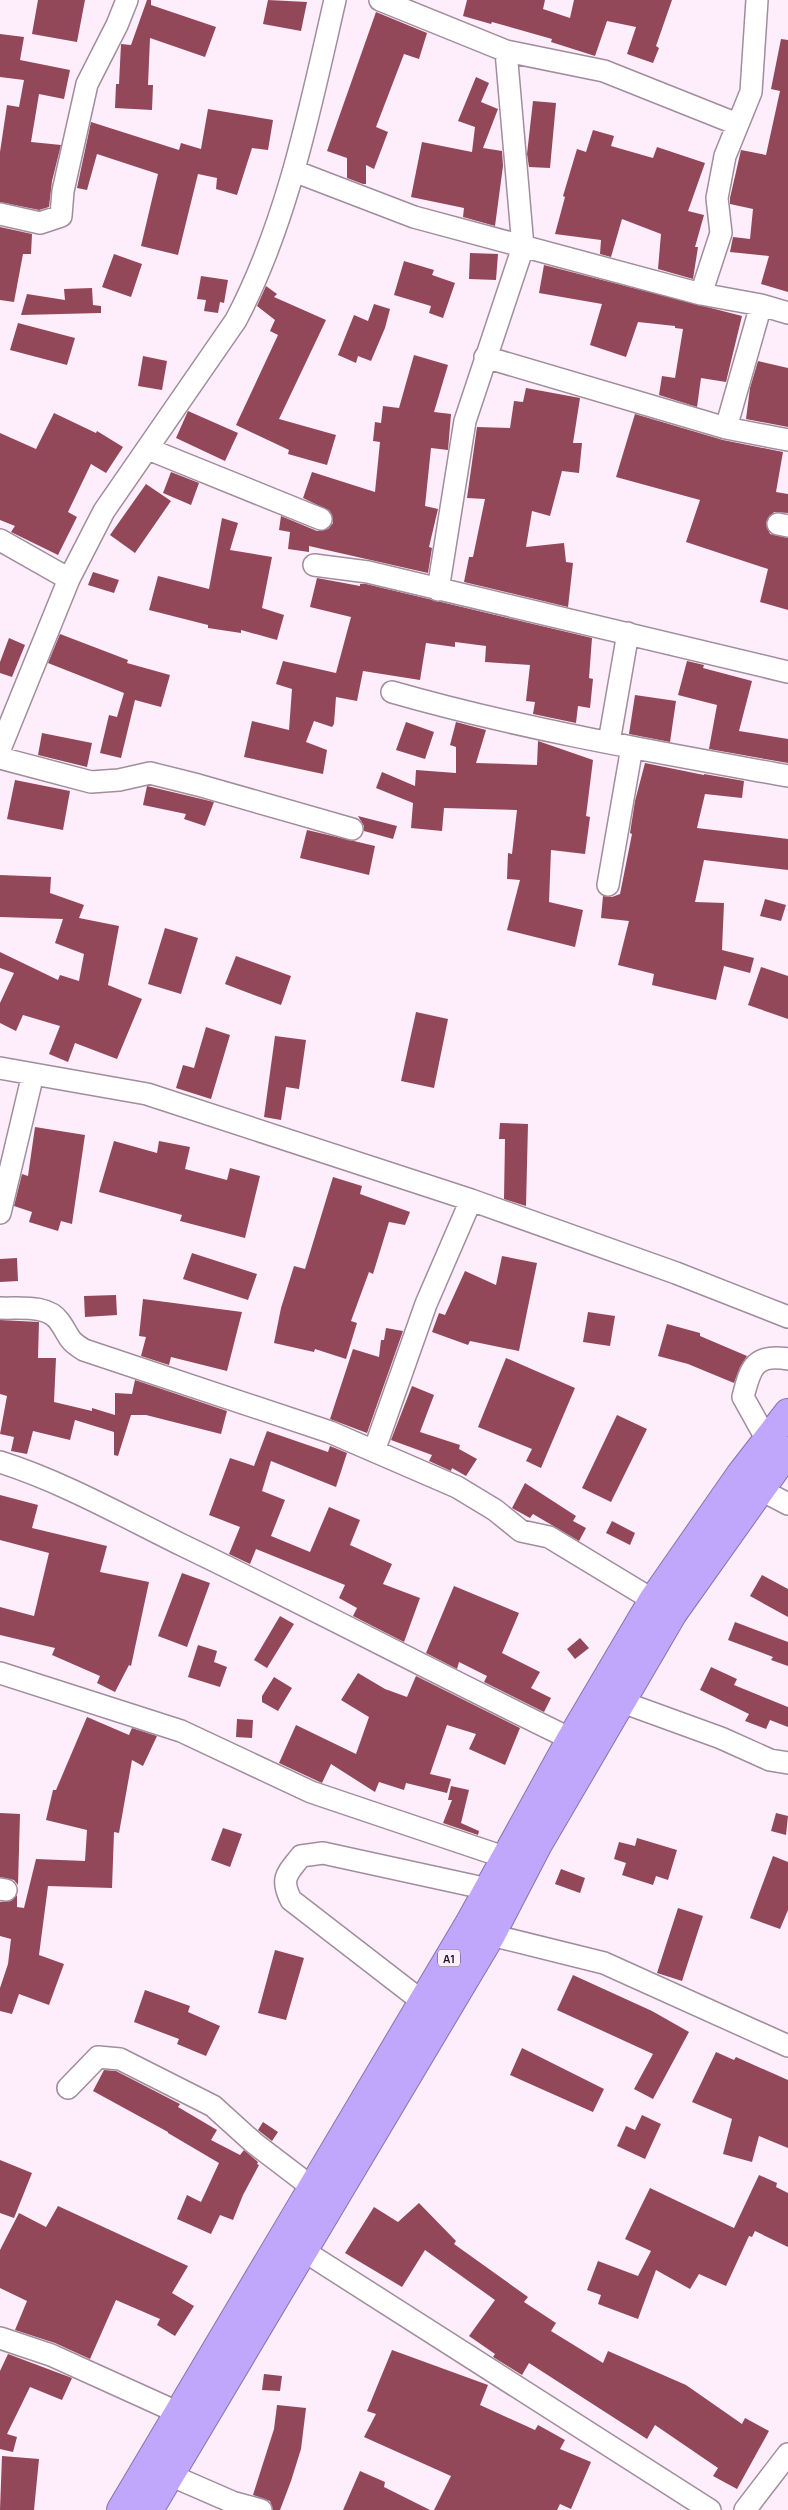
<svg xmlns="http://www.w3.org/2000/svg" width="788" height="2510" font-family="Manrope,sans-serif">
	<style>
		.building { fill: #924859 }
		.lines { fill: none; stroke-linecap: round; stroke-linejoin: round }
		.minor-casing { stroke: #a18d9d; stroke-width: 24 }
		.highway-casing { stroke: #8774ad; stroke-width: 30 }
		.minor { stroke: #fff; stroke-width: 21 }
		.highway { stroke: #c1a7fc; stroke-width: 28 }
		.labels { text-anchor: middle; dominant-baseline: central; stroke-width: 5; stroke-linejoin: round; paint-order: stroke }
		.shield { fill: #feedfb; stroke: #5f555e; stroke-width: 1 }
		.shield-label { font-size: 11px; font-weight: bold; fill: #1b141a }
	</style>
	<rect width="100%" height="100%" fill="#feedfb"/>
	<!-- building -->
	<path class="building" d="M38,0h47l-8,42 -45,-8z
		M147,0h4v5l65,22 -11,30 -55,-19 -2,47h5l-1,25 -37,-2 1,-24h3l2,-40 10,1z
		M268,0l39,2 -6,29 -38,-7z
		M467,0h78l-2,9 27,9 4,-18h98l-16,46 3,2 -6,15 -26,-9 9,-27 -29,-6 -12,35 -44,-14 1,-3 -60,-17 -1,2 -28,-8z
		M376,12l51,21 -8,26 -15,-5 -28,73 12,5 -14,37 -8,-4v19h-3l-16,-6v-20l-20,-7z
		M0,34l24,3 -4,23 50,10 -6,29 -25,-5 -8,48 30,3 -9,36 -3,26 -10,3 -39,-8v-50l7,-47 12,2 5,-27 -24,-3z
		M781,39l7,1v252l-27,-8 8,-28 -39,-4 3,-15 17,2 3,-30 -23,-5v-6l11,-48 25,5 14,-64 -9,-2z
		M476,77l13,6 -8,19 17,7 -15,39 19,3 1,15 -8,60 -32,-9 1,-9 -53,-11 11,-55 50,10 3,-25 -17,-6z
		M533,101l23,2 -6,65 -21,-1 -2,-13z
		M208,109l65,11 -5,30 -16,-2 -15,47 -21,-6 1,-11 -19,-4 -20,81 -37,-9 17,-72 -61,-20 -10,36 -10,-2 14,-66 88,28 2,-7 20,6z
		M593,130l21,6 -3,10 42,12 4,-11 48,16 -17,48 16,4 -9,32h3l-5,32 -35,-10 3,-35 -39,-15 -11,38 -11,-3 1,-14 -46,-6 10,-37 -2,-1 14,-47 9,3z
		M0,227l32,7 -1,20h-8l-9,48 -14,-2z
		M470,253l28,1 -2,26 -27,-1z
		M114,254l28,10 -11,33 -29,-10z
		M404,261l30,9 -2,5 23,8 -12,35 -14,-5 2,-7 -37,-11z
		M544,265l198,51 -16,66 -25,-4 -4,29 -38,-12 3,-19 13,2 8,-49 -8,-1v-2l-37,-4 -12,35 -36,-12 12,-41 -63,-11z
		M201,276l27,4 -4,23 -4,-1 -2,11 -14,-2 2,-11 -9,-1z
		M266,286l11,8 -3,3 52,23 -47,99 57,16 -9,30 -39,-11 1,-4 -53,-25 42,-90 -8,-4 5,-11 -18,-14z
		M92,288l1,17 8,1v7l-80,2 6,-21 38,6 -1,-11z
		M374,304l16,5 -5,19 -14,33 -13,-5 -2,7 -18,-8 16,-40 14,6z
		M18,323l57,15 -8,27 -57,-15z
		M414,355l34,10 -14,47 17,2 -3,36 -17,-2 -6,58 13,3 -9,38 3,1 -4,25 -119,-27v6l-21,-3 2,-17 -11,-2 2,-14 36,15 11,-2 5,-6 -3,-12 -27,-13 9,-26 63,20 5,-50 -7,-1 2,-19 6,1 2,-17 16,2z
		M143,356l24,5 -5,29 -24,-4z
		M758,361l30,7v59l-42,-8 4,-31z
		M526,388l54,10 -7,45h9l-3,30 -17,-2 -12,45 -18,-5 -6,36 38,-4 2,19 7,1 -5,44 -104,-25 5,-25h4l12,-58 -18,-1 10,-71 33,1 4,-27 9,1z
		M188,411l50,22 -13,28 -49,-23z
		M54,413l42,20 1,-2 26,16 -17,26 -15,-9 -23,48 9,5 -19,38 -47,-23 4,-6 -15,-6v-87l36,16z
		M635,414l88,26 60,12 -7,40 12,2v19l-14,-1 -8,10 4,12 18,4v72l-28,-8 8,-33 -82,-27 14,-42 -84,-23z
		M171,472l28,11 -8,22 -28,-12z
		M146,484l25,17 -36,52 -25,-18z
		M222,518l16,5 -8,27 42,7 -10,51 22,7 -7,25 -36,-10v3l-33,-5v-3l-59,-15 9,-34 51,13z
		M93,572l26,8 -5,13 -26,-8z
		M317,578l43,8v-2h6l226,54 -3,40 4,1 -3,29 -12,-2 -2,17 -43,-9 2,-12 -9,-1 4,-36 -45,-3 1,-16 -31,-4v5l-29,-4 -6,37 -57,-9 -6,30 -21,-4 -2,27 -2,3 -18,-6 -8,21 21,8 -4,24 -79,-17 8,-36 37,9 3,-41 -16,-5 7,-23 53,12 15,-56 -41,-10z
		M60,634l68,26 -1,3 43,12 -9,32 -26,-7 -14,58 -21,-5 9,-38 8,2 7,-24 -76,-30z
		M9,638l16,7 -13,32 -12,-4v-11z
		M687,661l17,4 -1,3 49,13 -13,50 49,8v24l-79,-14 8,-44 -39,-10z
		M635,695l41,6 -6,41 -41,-8z
		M406,722l28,10 -9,27 -29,-9z
		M456,722l30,8 -10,33 61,2 1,-24 55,19 -7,56 4,1 -5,37 -34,-4 -2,52 34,8 -8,37 -68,-17 13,-50 -13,-1 1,-26 4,1 5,-44 -73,-2 -2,23 -31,-3 2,-25 -37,-15 6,-16 33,14 1,-16 40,3v-26l-6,-2z
		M42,733l50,10 -5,24 -49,-12z
		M645,763l59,12v-1l40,7 -2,17 -37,-4 -8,34 91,11v31l-84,-10 -9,42 29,1 -2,47 32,8 -4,15 -26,-7 -8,34 -64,-15 2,-11 -36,-9 11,-44 -28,-3 2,-22 9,1 8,-3 12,-60 -2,-1 5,-32z
		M15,780l55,11 -7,39 -56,-11z
		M147,786l67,16 -9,24 -21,-7 2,-5 -43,-9z
		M358,816l39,10 -4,13 -29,-8v-5z
		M307,830l68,16 -6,29 -69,-17z
		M0,875l51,2 -1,16 34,12 -5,13 40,8 -11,59 34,14 -25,60 -42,-16 -7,19 -19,-8 11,-28 -37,-11 -7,16 -16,-8v-20l14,-30 -14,-5v-16l58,28 2,-5 19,6 5,-27 -29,-11 8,-24 -63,-2z
		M765,899l21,6 -5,16 -21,-5z
		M165,928l33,10 -17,56 -33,-10z
		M236,956l55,20 -10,29 -56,-21z
		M761,967l27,9v43l-40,-14z
		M416,1012l32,7 -14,69 -33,-7z
		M206,1027l24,8 -19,64 -35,-11 7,-23 11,3z
		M275,1036l31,4 -7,49 -13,-2 -5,33 -17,-3z
		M500,1123l28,1 -2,82 -22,-7 1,-60h-6z
		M35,1127l50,8 -13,89 -11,-3 -3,10 -29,-9 3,-10 -18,-6 8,-32 6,2z
		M114,1141l43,12 2,-12 31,6 -5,22 42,11 3,-12 30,8 -15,62 -65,-17 2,-6 -83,-23z
		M333,1177l29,9 -2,8 50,18 -5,13 -16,-3 -16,52 -4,-2 -18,49 6,2 -11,36 -31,-10 -1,3 -40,-9 7,-35 13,-42 11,3z
		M192,1253l65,21 -9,26 -65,-21z
		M502,1256l35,7 -18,88 -49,-10 -2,4 -36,-13 7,-19 6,2 20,-44 31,14z
		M17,1258l1,23 -18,1v-23z
		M116,1295l1,20 -32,2 -1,-21z
		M143,1299l99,13 -15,59 -56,-14 -2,8 -28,-9 5,-19 -7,-1z
		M588,1312l27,4 -5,30 -27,-4z
		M0,1320l39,2 -1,36h18l-2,44 38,9v-3l23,7v-22l17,1 3,-14 92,31 -6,23 -75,-19h-15l-13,41 -4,-1v-23l-39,-12 -5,20 -37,-9 -6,23 -16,-3 3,-14 -14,-3 7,-38 -7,-2z
		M667,1324l33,9v3l47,20 -7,11 -6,16 -46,-19 -30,-8z
		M386,1328l17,3 -36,102 -37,-14 23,-70 26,8 2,-17h3z
		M506,1358l69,30 -34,80 -15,-7 6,-12 -54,-22z
		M412,1386l22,9 -14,37 40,13 -1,4 18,10 -11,17 -14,-8 -1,3 -22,-10 3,-6 -41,-15z
		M617,1415l30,14 -36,73 -29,-14z
		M267,1431l61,21 2,-6 17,7 -11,34 -65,-26 -9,30 23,9 -14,36 39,16 19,-45 31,13 -10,25 42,19 -9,20 37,14 -16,44 -51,-26 4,-8 -18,-10 6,-13 -89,-36 -6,15 -21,-10 11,-27 -31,-12 21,-57 24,8z
		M525,1483l51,33 -3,5 13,7 -7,13 -46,-27 -3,4 -18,-10z
		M0,1495l38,10 -6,23 75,18 -7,26 49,10 -18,84 -2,-1 -14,27 -18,-9 3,-7 -48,-21 3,-7 -55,-13v-28l34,9 15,-63 -49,-13z
		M612,1521l23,12 -5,12 -24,-12z
		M182,1573l28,10 -23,64 -29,-11z
		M762,1575l26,14v28l-38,-21z
		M454,1586l65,27 -17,40 38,19 -9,16 20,10 -7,14 -60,-30 3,-6 -28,-14 -2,7 -31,-16z
		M280,1616l14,8 -27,44 -13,-8z
		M735,1622l53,20v24l-17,-6 2,-3 -45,-17z
		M580,1638l9,10 -14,11 -8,-10z
		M198,1645l19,6 -3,11 13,5 -7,20 -32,-10z
		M711,1667l26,12 -3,6 54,22v20l-18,-7 -4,9 -21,-8 4,-7 -49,-24z
		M358,1673l27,16 22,8 9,-21 104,52 -15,37 -36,-16 7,-15 -29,-9 -17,49 21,5 -4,14 -41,-10 -2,7 -25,-8 -4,10 -44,-28 -9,19 -43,-20 17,-38 60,29 13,-37 -28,-17z
		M274,1677l18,11 -14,23 -16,-9v-6z
		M87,1717l42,18 3,-7 25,8 -14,30 -11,-6 -13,73 -5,-1 -2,56 -64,-2 -9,69 25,9 -15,41 -30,-11 -7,20 -12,-3v-23l8,-24 3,-25 -11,-3v-34l11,-1 6,-6v12l7,1 12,-49 49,2 2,-31 -41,-10 7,-30h3z
		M237,1719l16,1 -1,18 -16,-1z
		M451,1786l18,4 -8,33 18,8 -1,4 -35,-12 9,-23h-4z
		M0,1813l20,1 -2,71 -4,-5 -14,-3z
		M776,1813l12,3 -2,19 -15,-4z
		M223,1828l19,6 -12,33 -19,-7z
		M637,1838l40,12 -9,30 -12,-4 -3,9 -31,-10 4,-12 -12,-4 5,-17 16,4z
		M773,1856l15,6v48l-8,19 -30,-11z
		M561,1869l24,9 -5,15 -25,-9z
		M678,1908l25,8 -21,65 -25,-8z
		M275,1950l29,8 -18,62 -28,-7z
		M573,1975l79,36 37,21 -36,67 -19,-10 19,-35 -96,-44z
		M145,1990l45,16 -2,6 32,14 -14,30 -29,-12 2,-5 -45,-17z
		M522,2048l82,41 -11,23 -83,-37z
		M716,2052l18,8 2,-3 52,23v68l-29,-12 -7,26 -29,-8 9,-35 -40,-17z
		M104,2070l12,1 64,33 -2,3 39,23 -6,10 29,15 4,-5 14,12 -1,2 2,1 -16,30 -10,25 -13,-5 -9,19 -34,-15 10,-24 14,7 18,-39 -51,-30v-1l-75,-41z
		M642,2115l19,9 -16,35 -28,-13 9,-20 9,4z
		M263,2122l15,10 -6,9 -14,-11z
		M0,2160l32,13 -18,45 -14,-5z
		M759,2175l18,8 -1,4 12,6v54l-33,-16 -3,6 -3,-1 -23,50 -27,-12 -9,15 -34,-19 -18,49 -40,-15 3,-9 -14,-5 11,-29 40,15 13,-25 -26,-12 25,-51 84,40z
		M419,2203l37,38 -2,3 74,53 -4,5 32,21 -5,8 52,32 5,-12 78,34 56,39 3,-6 24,13 -32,58 -24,-13 5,-8 -63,-43 -8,14 -118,-76 -7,12 -29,-18 2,-3 -26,-18 26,-36 -70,-50 -23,37 -57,-34 29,-46 24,15z
		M58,2206l130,60 -16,27 22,13 -19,30 -18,-11 3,-6 -44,-19 -26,59 -35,-16 -40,-13 12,-29 -27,-13v-38l19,-37 27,14z
		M392,2350l96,35 -8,20 55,25 3,-5 27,15 -5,9 31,13 -20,47 -11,-5 -3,6h-123l17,-34 -87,-39 12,-23 -9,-3z
		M8,2354l64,24 -10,22 -32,-13 -23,47 10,3 -4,15 -13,-3v-78z
		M264,2374l18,2 -2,15 -18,-1z
		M277,2405l29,3 -5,41 -10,32 -11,29h-7l-3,-9 -17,-6 21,-66z
		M2,2456l37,3 -5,51h-34z
		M360,2471l25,11 -1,5 46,23h-87z"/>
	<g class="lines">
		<defs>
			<path id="minor" d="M380,0l126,51 98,20 133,53
				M294,171l120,46 287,77 60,11 27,8
				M0,214l40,9 21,-7 2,-25 24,-107 30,-59 10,-25
				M701,294l20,-61 -4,-35 8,-42 26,-64 6,-92
				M485,357l241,71 62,12
				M726,428l35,-123
				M148,449l173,70
				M778,524l10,2
				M0,540l69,39
				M314,565l54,7 420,100
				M438,590l27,-169 58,-174 -17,-196
				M392,692c129,37 264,60 396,84
				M609,742l19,-109
				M0,749l69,-170 35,-68 132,-191c52,-99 74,-212 99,-320
				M0,758l91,24 28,-2 31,-7 48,12 154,44
				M608,885l24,-138
				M0,1068l147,26 324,106 205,73 112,44
				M0,1213l33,-139
				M0,1308c18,1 47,-4 59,13 11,15 7,18 25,29l246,82 127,55 38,23 26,21 28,6 104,63
				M767,1440l-24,-43c7,-27 10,-44 45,-38
				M374,1451l52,-147 45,-104
				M0,1462c63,20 123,54 182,83 131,63 259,131 389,194
				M759,1489l29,15
				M0,1673l181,58 130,61 193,65
				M622,1702l99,36 49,22 18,3
				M0,1889l6,1
				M491,1935l113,28 184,83
				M423,2002l-132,-102c-11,-22 -4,-26 10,-44l22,-3 165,36
				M68,2088l30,-31 22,2 93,47 41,37 59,45
				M304,2251l406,259
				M0,2338l51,17 128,58
				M170,2475l62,27 29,8
				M745,2510l43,-56"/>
			<path id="highway" d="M121,2510l348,-586 102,-185 82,-139 87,-125 48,-62
				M149,2510l342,-575 46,-89 136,-233 115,-162"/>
		</defs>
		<!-- minor casing -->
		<use href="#minor" class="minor-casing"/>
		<!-- highway casing -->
		<use href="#highway" class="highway-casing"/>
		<!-- minor -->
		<use href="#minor" class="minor"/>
		<!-- highway -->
		<use href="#highway" class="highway"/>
	</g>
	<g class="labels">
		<!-- shield labels -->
		<rect class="shield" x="438" y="1949.5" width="22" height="17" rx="4"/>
		<g class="shield-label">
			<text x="449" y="1958">A1</text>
		</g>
	</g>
</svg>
